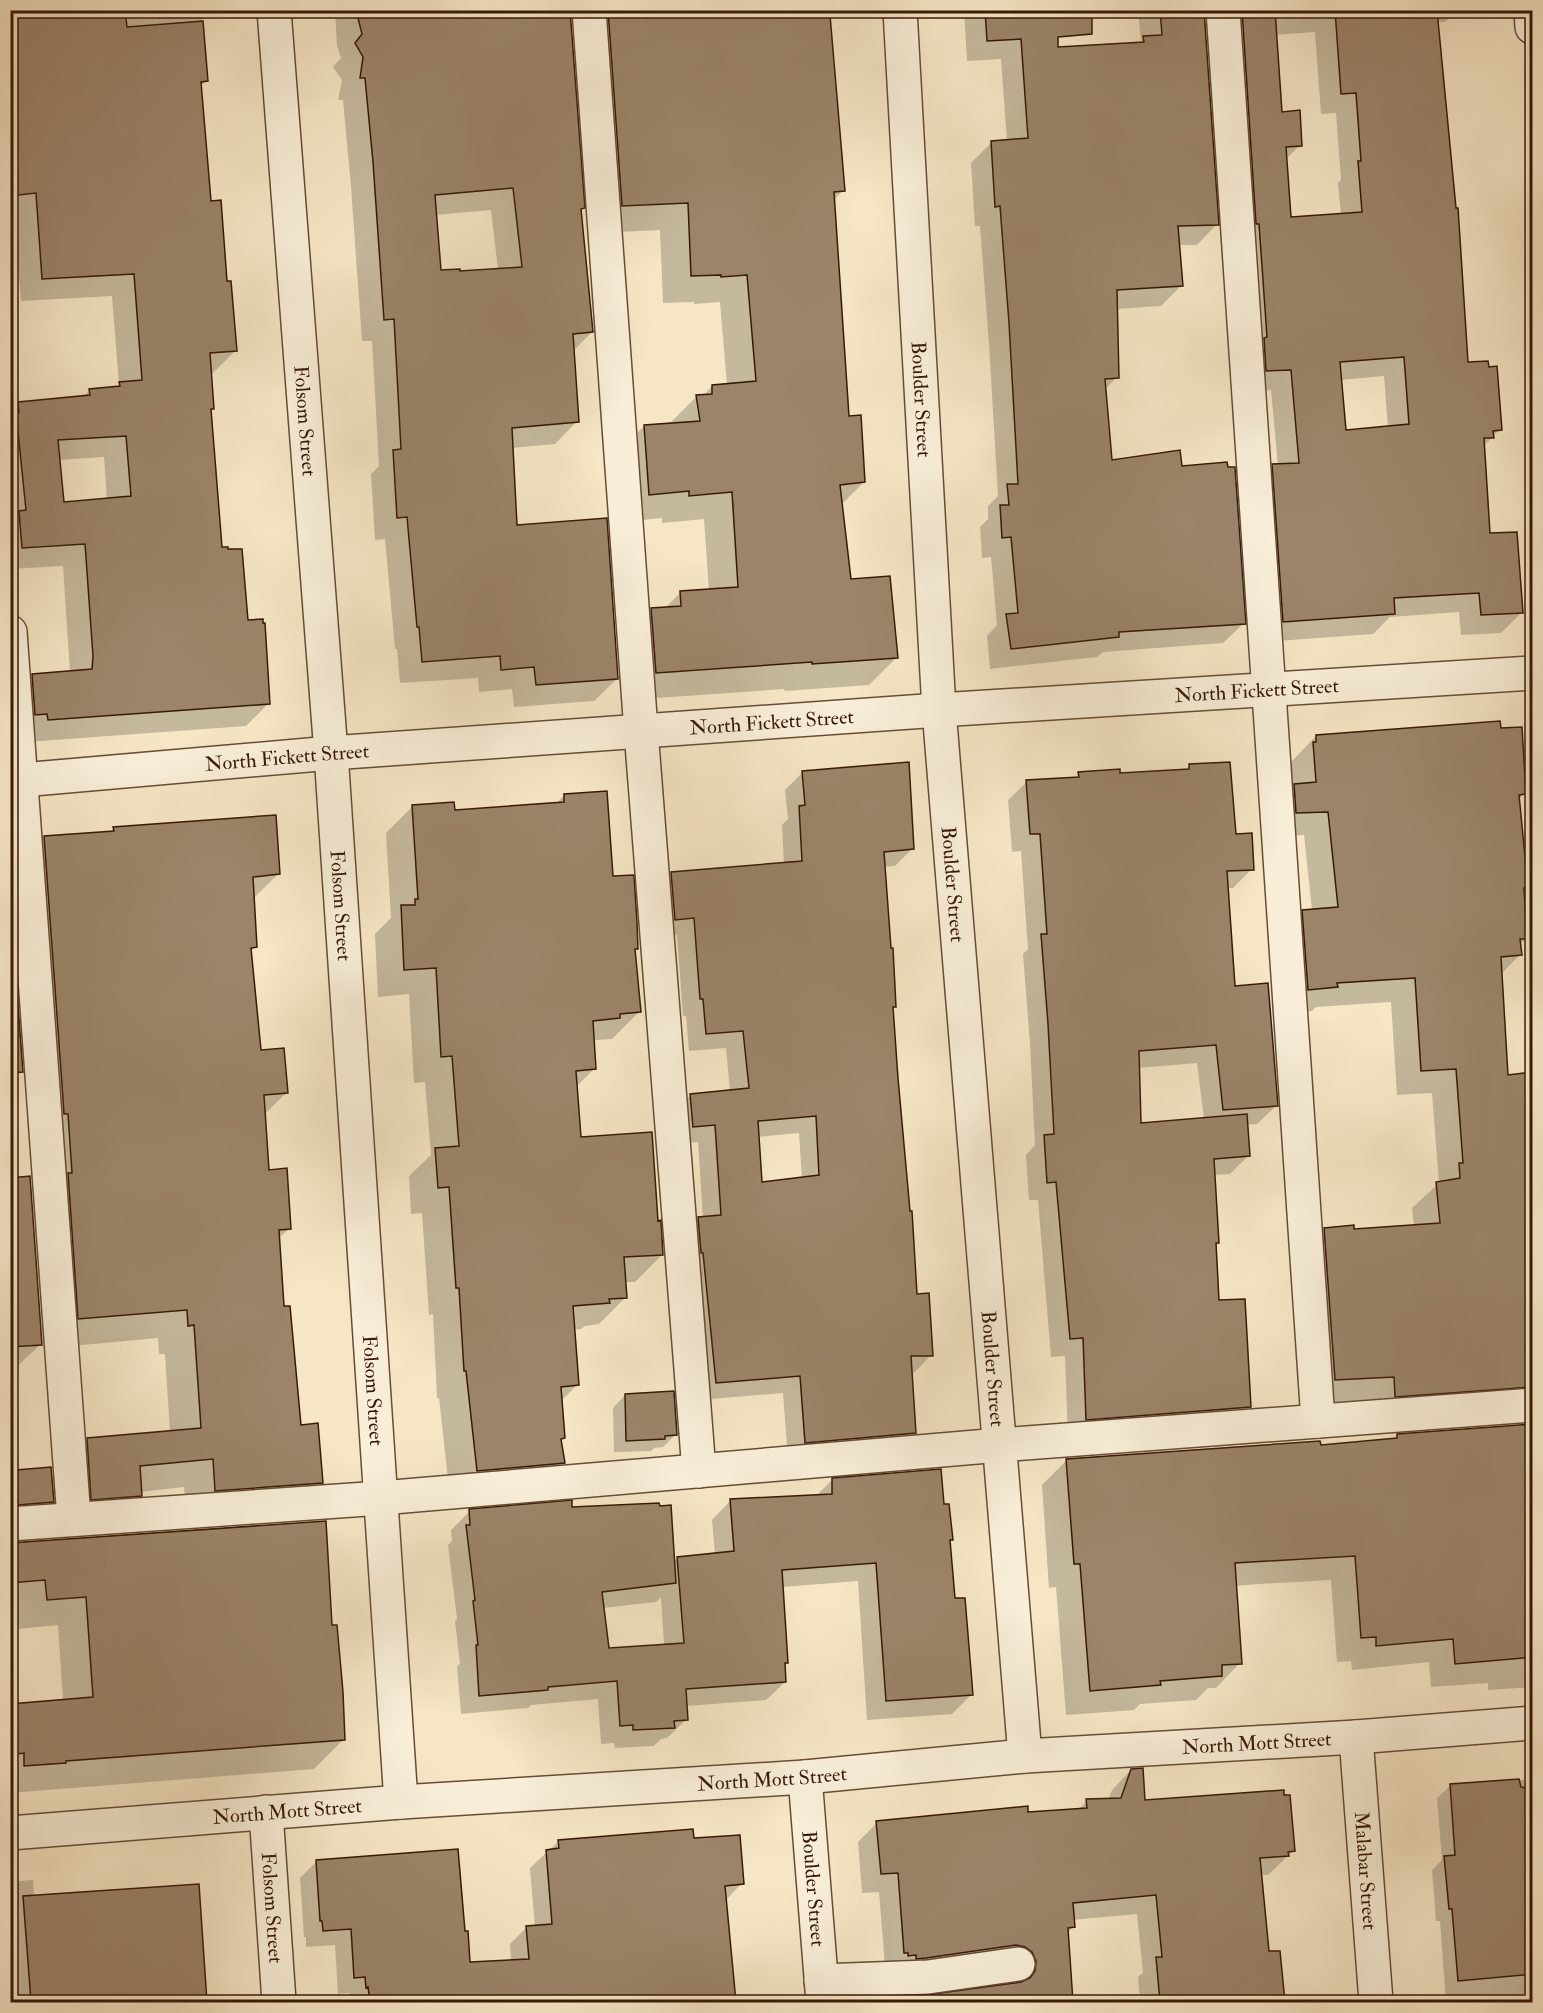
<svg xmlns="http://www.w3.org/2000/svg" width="1543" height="2013" font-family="'IM FELL Double Pica',serif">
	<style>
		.shadow { fill: #0003; fill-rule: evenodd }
		.building { fill: #9b846a; stroke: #381907; stroke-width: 1.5; fill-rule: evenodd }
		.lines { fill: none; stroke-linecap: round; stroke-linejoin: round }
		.minor-casing { stroke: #684c36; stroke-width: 36 }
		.minor { stroke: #f9efd9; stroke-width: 33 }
		.labels { text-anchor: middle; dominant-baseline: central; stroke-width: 5; stroke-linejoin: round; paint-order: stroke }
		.street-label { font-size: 20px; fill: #381907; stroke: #f9efd9 }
	</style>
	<rect width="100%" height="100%" fill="#f6e6c5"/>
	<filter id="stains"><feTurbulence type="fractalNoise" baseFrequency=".00333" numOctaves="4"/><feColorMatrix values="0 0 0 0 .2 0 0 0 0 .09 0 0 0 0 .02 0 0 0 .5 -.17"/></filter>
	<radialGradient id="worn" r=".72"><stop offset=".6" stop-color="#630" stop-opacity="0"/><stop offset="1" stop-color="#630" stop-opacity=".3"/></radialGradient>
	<!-- shadow -->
	<path class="shadow" d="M10,10h192l4,71 -6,6 10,116 16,80 9,68 -22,22h-3l3,35 -3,3 11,138 26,73 22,81 -23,23 -220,16 -16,-45 23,-22 37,-3 -7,-106 -53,3v-165l73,-7 7,-7 25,-2 4,-3 -7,-89 -91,5 -7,-86h-4zM104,457l3,43 -44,4 -5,-44z
		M335,10h234l14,198 -3,3 12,121 -19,19 4,70 -22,23 -44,4 5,78 101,153 -23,22 -80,6 -2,-18 -33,3 -1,-14 -78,5 -3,-34h-2l-10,-110 -10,1 -4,-66 8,-8 -7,-125h-10l-11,-155 -8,-86h-5l4,-20 -9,-13 8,-9 -4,-12zM491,210l7,60 -39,3 -20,-1 -4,-57z
		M588,10h240l11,149 4,31 -9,10 14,218 16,64 -23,23 9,76 47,76 -28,28 -84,6 -1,-2 -156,11 -4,-63 28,-27 12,-1 16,-16 29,-2 -5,-72 -42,4v-5l-40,4 -6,-68 28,-28 25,-2 28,-28h6l9,-10 15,-1 -7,-83 -26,2v-2l-31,1 -3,-73 -65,3z
		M964,10h91l2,39 81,-6 3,-2 -3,-29 2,-2h317l-12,12h-8l30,342 33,65 -17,18 6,88 33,77 -21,21 -40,2 -2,-23 -69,5 -17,17 -110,8 -10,-156 20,-20h5l-7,-76 -25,1 -35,-378 -8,-1 14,212 -20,21h-19l4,40 -21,21 -45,3 1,68 -13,13 7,72 69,5 64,156 -21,20 -120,9 -6,5 -107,12 -3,-33 10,-11 -6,-68 -9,1 -2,-31 8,-8v-13l10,-10 -9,-152 -9,-118h-5l-4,-63 21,-21 15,-1 -6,-82 -34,2zM1315,32l6,82 15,-1 5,67 -3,3 3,32 -51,3 -5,-58 15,-15 -20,-32 -5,-78zM1384,376l4,52 -43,4 -5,-52z
		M1316,736l208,58 -6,6 8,87 -4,4 4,48 -7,6 1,10 -19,19 6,102 25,72v539l-44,3v-7l-57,4 -2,-25 -77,8 -1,-9 -14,1 -6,-82 -72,4 -24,2 5,77 -24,25h-8l-12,12 -56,4 -6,6 -68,5 -10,-128 -7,1 -7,-103 25,-25 252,-13 74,-7 4,-5 129,-9 -2,-6 -154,-19 -59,3 -11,-150 25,-25 28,1 61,-4 -2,-18 27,-25 -7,-90 -35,2 -6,-93 -75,5 -4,4 -28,3 -6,-78 25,-25 9,-1 -8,-75 -32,2 20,-76z
		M1190,766l44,69 18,34 -19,19h-6l7,99 42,119 -19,18 -11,1 3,30 -19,19 -16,1 4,67 -4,4 4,56 31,105 -18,18 -163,13 -3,-82 -14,1 -13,-157h-9l-3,-45 9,-10 -5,-101 -7,-90 5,-5 -7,-98 -9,1 -4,-52 19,-18 47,-3 5,-5h40l66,-4zM1197,1063l7,56 -64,5 -2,-56z
		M803,772l109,77 -17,17 -11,1 11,139 -3,3 24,287 15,59 -17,18h-3l4,60 -18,17 -109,10 -5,-67 -84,7 -18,-164 18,-18h4l-5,-76 -22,2 -3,-31 18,-18 39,-4 -4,-43 -37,3 -3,-35h-3l-6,-81 -19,2 -4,-46 18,-17 112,-10 -2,-39 6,-6 -3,-29zM799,1133l3,46 -42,5 -3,-47z
		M564,795l48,82 24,71 -2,3 5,61 -27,27 -16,1 -3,3 2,25 -19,19 3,51 77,84 6,33 -27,27h-10l1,15 -27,27 -14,2 -4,3 -8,1 4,55 -16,16 3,37 -4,4 3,21 -27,27 -86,7 -11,-99h-2l-4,-84 -4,1 -7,-102 -11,1 -2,-38 22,-21 -6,-73 -11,1 -5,-89 -31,3 -3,-63 16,-16 -5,-85 27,-27 40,5 103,-7z
		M114,828l164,46 -25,25 3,47 -6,6 9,99 27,42 -23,23 5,56 22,56 -12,11 5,69 16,118 22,57 -29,29 -105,7 -3,-32 -44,5 1,3 -30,30 -48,3 -5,-59 30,-30 82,-7 -5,-78h-6l-1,-16 -108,10 -35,-481 29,-29 66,-6z
		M10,922l11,149 -11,11z
		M10,1179l31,165 -31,29z
		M10,1374l7,71 -7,6z
		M625,1395l50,40 -12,12 -9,1 -3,3 -37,1 -1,-44z
		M16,1471l36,31 -5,5 -34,3 -2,-33z
		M832,1480l110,26 9,34 -2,2 5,58 17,95 -19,19 -85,6 -9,-139 -76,6 5,75 -3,4 1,16 -19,18 -81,6 1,14 -19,18 -6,1 -7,7 -39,2 -1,-5 -13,1 -3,-45 -67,6 -3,3 -67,6 -4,-48 3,-2 -5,-43 2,-2 -9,-74 4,-4 -1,-11 19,-19 101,-2 102,54 5,-5 37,-4 -3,-34 18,-19 86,-5zM661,1597l3,48 -56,4 -5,-41 53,-6z
		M10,1544l320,83 13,113 -29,29 -304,24v-87l53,-5 -5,-76 -40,4 -1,-21 -7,1z
		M1131,1770l13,31 149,50 -25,24h-8l8,78h10l6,49h-144l-2,-25 5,-4 -6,-59 -65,6 1,7 -6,6 4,69h-166l4,-4 22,-1 87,-13v-2l-5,-11 -127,7 -7,-86 -17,1 -4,-51 19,-19 201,-13 9,-9 21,-1 4,-10z
		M1532,1779v223h-86l-6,-81h-4l-4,-51 10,-10 -5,-62 13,-12z
		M693,1839l49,44 -17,18 9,101h-385v-9l-11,1 -3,-49 -29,2v-10h-2l-4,-59 17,-17 151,103 43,-3 -1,-17 17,-17h8l-5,-59 29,-27z
		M33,1880l1,17 163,-11 9,116h-195l-1,-120z"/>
	<!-- building -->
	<path class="building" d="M10,10h115l2,17 76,-6 5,60 -7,1 10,119 10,-1 6,81h4l6,70 -27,2 4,56h-3l11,138h6v2h14l6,71 15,-1v4h2l5,81 -222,16 -1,-6 -12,1 -3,-41 60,-5 1,-13 -8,-112 -63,4 -3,-37 7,-1 -10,-98h3l-1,-10 72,-7 -1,-6 31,-3 -1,-4 23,-2 -8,-106 -92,5 -6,-86 -26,3zM126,436l5,60 -67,6 -6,-62z
		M356,10h97l1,7 64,-5 -1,-2h53l15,198 -4,1 12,123 -20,2 6,88 -67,6 5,97 90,-7 11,161 -82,6 -2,-18 -33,3 -1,-14 -78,6 -3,-35h-2l-10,-110 -10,1 -4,-68 8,-1 -7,-130 -10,1 -11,-158 -8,-84h-5l3,-21 -8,-14 7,-9zM513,188l9,79 -62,4v-2l-19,1 -6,-75z
		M608,10h211l1,6 10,-1 15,176 -11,1 15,224 12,-1 4,67 -25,3 11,94 39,-3 8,82 -86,6v-2l-156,11 -5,-65 30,-2 -1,-15 58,-4 -6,-95 -43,4v-5l-40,4 -5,-70 56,-4 -4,-26 16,-1v-9l44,-4 -9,-106 -26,2v-2l-30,1 -3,-73 -66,3z
		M985,10h107v24l-34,3v10l86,-5 -1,-6 19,-1 -2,-25h44l15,215 -41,1 5,60 -66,4 2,88 -14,1 7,81 68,-10 2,16 45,-4 1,5h7l11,157 -127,8v5l-108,12 -5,-35 12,-1 -7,-76 -9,1 -2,-33h9l-2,-21h11l-9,-161 -9,-117 -5,1 -4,-66 37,-3 -7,-99 -34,2z
		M1242,10h33l7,102 18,-2 2,36 -16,1 5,70 71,-5 -4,-51h3l-5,-68 -15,1 -6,-84h102l19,198h2l10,154 20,-1 1,6 8,-1 5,64 -9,1 1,7h-10l6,95 27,-1 6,81 -42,2 -2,-22 -85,5 1,16 -112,8 -11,-158 27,-1 -8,-93 -25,1 -2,-33 3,-1 -8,-113h-3zM1404,357l5,67 -63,6 -6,-68z
		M1500,721l1,7 21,-1 4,67 -7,1 9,92 -4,1 3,51h-7l2,16 -21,2 7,118 25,-3v315l-138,10 -1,-20 -59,3 -11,-152 30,-3v4l86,-6 -4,-41 24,-4 -1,-15h4l-7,-94 -35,2 -6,-93 -78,5 1,4 -30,3 -6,-80 36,-3 -10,-95 -32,1 -2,-29 22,-2 -3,-40h3v-7z
		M909,762l5,87 -30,3 7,96h2l3,59h-3l5,71 12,133h2l5,83 12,-1 4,63h-22l5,77 -111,10 -5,-67 -84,7 -13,-130h-2l-3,-36 23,-2 -6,-90 -22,2 -3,-33 59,-6 -6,-57 -37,3 -3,-35h-3l-6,-81 -19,2 -4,-48 131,-11 -3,-55 6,-1 -3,-34zM816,1116l3,59 -57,7 -4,-61z
		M1230,762l6,72 16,-1 2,37 -27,1 8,115 33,-3 10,123 -55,4 -7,-65 -77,6 2,72 106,-9 3,42 -36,3 5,84h-3l3,57 26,-1 6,108 -165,13 -3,-82 -13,1 -14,-157 -9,1 -3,-48 10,-1 -6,-110 -7,-90h6l-7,-100h-10l-4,-54 53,-3 -1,-5 42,-3v4l69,-4v-5z
		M607,791l6,85 21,-1 3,48 1,26h-3l6,63 -21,2v4l-27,3 3,48 -20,2 5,66 71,-5 6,89 3,-1 2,35 -39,2 3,41 -18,1 1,4 -37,3 6,79 -18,2 4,51 -4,1 4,24 -88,8 -11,-100h-2l-5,-83h-3l-7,-101 -11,1 -3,-40 24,-2 -7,-90 -11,1 -5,-89 -32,2 -3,-65h14v-6h3l-6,-94 42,-3 1,8 109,-8v-8z
		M276,815l4,59 -27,3 4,70 -6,1 10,102 23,-2 4,45 -24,2 5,75 18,-2 4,61 -12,1 5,76h6l11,119 17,-2 5,60 -108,8 -2,-32 -73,7 2,30 -51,4 -4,-62 114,-10 -7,-103 -6,1 -1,-16 -109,9 -10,-146h4l-4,-59h-4l-1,-15 -19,-263 70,-5 -1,-4z
		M10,899l13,173 -13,1z
		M30,1176l12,169 -32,2v-169z
		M674,1391l3,44 -12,1v3l-39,2 -1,-47z
		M1533,1424v233l-78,7 -2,-25 -77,7v-9l-15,1 -6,-82 -120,7 7,101 -20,1v11l-62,5 1,4 -71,6 -10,-127h-6l-8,-105 254,-18 1,4 76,-7v-4z
		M51,1467l3,35 -36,3 -2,-35z
		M941,1469l3,35h5l4,36h-3l5,58h10l8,97 -87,6 -10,-138 -94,7 6,93h-3l1,19 -100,7 2,31 -14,1 1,7 -42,2v-5l-13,1 -3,-45 -69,6v3l-69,6 -3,-51h2l-5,-44 2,-1 -9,-75h4l-1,-16 103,-9v7l87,-4 1,3 11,-1 5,78 -74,9 7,56 75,-5 -7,-86 57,-6 -4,-52 102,-5v-16z
		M326,1521l6,104h5l6,67 2,48 -279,21v2l-42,3v-13l-14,2v-51l83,-7 -7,-100 -39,3 -2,-20 -35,3v-40z
		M1143,1768l2,32 139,-10v5h6l5,56 -7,1 1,4 -29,2 9,93h11l5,51h-125l-4,-45h6l-6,-62 -83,8 2,24 -7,1 5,74h-154l-1,-6 103,-14 9,-4 5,-7 1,-10 -4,-9 -7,-5 -9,-2 -90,13 -10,1v-4l-8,1v-3h-4l-6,-80 -17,1 -5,-53 152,-15v6l59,-4 -1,-9 35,-1 10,-29z
		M1519,1779l2,8 12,3v46h-4l4,45v93l-75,7 -6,-72h-3l-5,-53 11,-1 -5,-71z
		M693,1829l1,9 46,-3 4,49 -19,2 11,116h-366l-2,-15 -2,1 -1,-11 -11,1 -3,-49 -28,2 -1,-10h-2l-4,-61 142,-11 7,82h3l2,31 59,-3 -3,-33 26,-2 -6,-74 13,-2 -1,-8z
		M199,1884l8,118h-176l-8,-106z"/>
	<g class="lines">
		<defs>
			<g id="minor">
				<path id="s1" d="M274,10l57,743 70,1049"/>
				<path d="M589,10l52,721 58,740"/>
				<path id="s2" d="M900,10l39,700 86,1046"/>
				<path d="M1223,10l95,1411"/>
				<path d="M1531,10l1,17"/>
				<path d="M10,632l64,887"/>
				<path id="s3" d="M10,781l321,-28 608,-43 593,-37"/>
				<path d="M10,1524l371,-26 619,-53 532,-40"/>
				<path id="s4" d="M1356,1737l20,265"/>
				<path id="s5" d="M805,1777l18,225"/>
				<path id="s6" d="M266,1812l13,190"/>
				<path id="s7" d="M10,1833l391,-31 404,-25 220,-21 331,-19 176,-14"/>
				<path d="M821,1981l107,-4 90,-13"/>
			</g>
		</defs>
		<!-- minor casing -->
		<use href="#minor" class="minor-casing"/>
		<!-- minor -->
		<use href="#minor" class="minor"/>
	</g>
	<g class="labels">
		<!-- street labels -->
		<g class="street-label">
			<text stroke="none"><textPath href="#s2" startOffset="390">Boulder Street</textPath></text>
			<text stroke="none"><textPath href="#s1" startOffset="412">Folsom Street</textPath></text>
			<text stroke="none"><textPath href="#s3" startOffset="1250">North Fickett Street</textPath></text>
			<text stroke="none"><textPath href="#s3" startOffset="764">North Fickett Street</textPath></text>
			<text stroke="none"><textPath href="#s3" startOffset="278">North Fickett Street</textPath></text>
			<text stroke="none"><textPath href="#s2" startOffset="876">Boulder Street</textPath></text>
			<text stroke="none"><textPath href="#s1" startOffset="898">Folsom Street</textPath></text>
			<text stroke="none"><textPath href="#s2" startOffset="1362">Boulder Street</textPath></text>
			<text stroke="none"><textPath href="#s1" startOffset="1384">Folsom Street</textPath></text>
			<text stroke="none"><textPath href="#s7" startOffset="1250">North Mott Street</textPath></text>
			<text stroke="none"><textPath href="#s7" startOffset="764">North Mott Street</textPath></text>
			<text stroke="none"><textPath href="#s7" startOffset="278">North Mott Street</textPath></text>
			<text stroke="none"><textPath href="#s4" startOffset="134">Malabar Street</textPath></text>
			<text stroke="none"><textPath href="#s5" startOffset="112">Boulder Street</textPath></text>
			<text stroke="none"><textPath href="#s6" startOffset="96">Folsom Street</textPath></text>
		</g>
	</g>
	<!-- margin -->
	<rect width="1543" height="2013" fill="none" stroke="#f6e6c5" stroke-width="36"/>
	<rect x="12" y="12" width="1519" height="1989" fill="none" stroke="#381907" stroke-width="3"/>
	<rect x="18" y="18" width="1507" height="1977" fill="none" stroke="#381907" stroke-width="1.5"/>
	<rect width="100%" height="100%" filter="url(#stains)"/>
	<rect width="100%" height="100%" fill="url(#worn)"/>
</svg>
